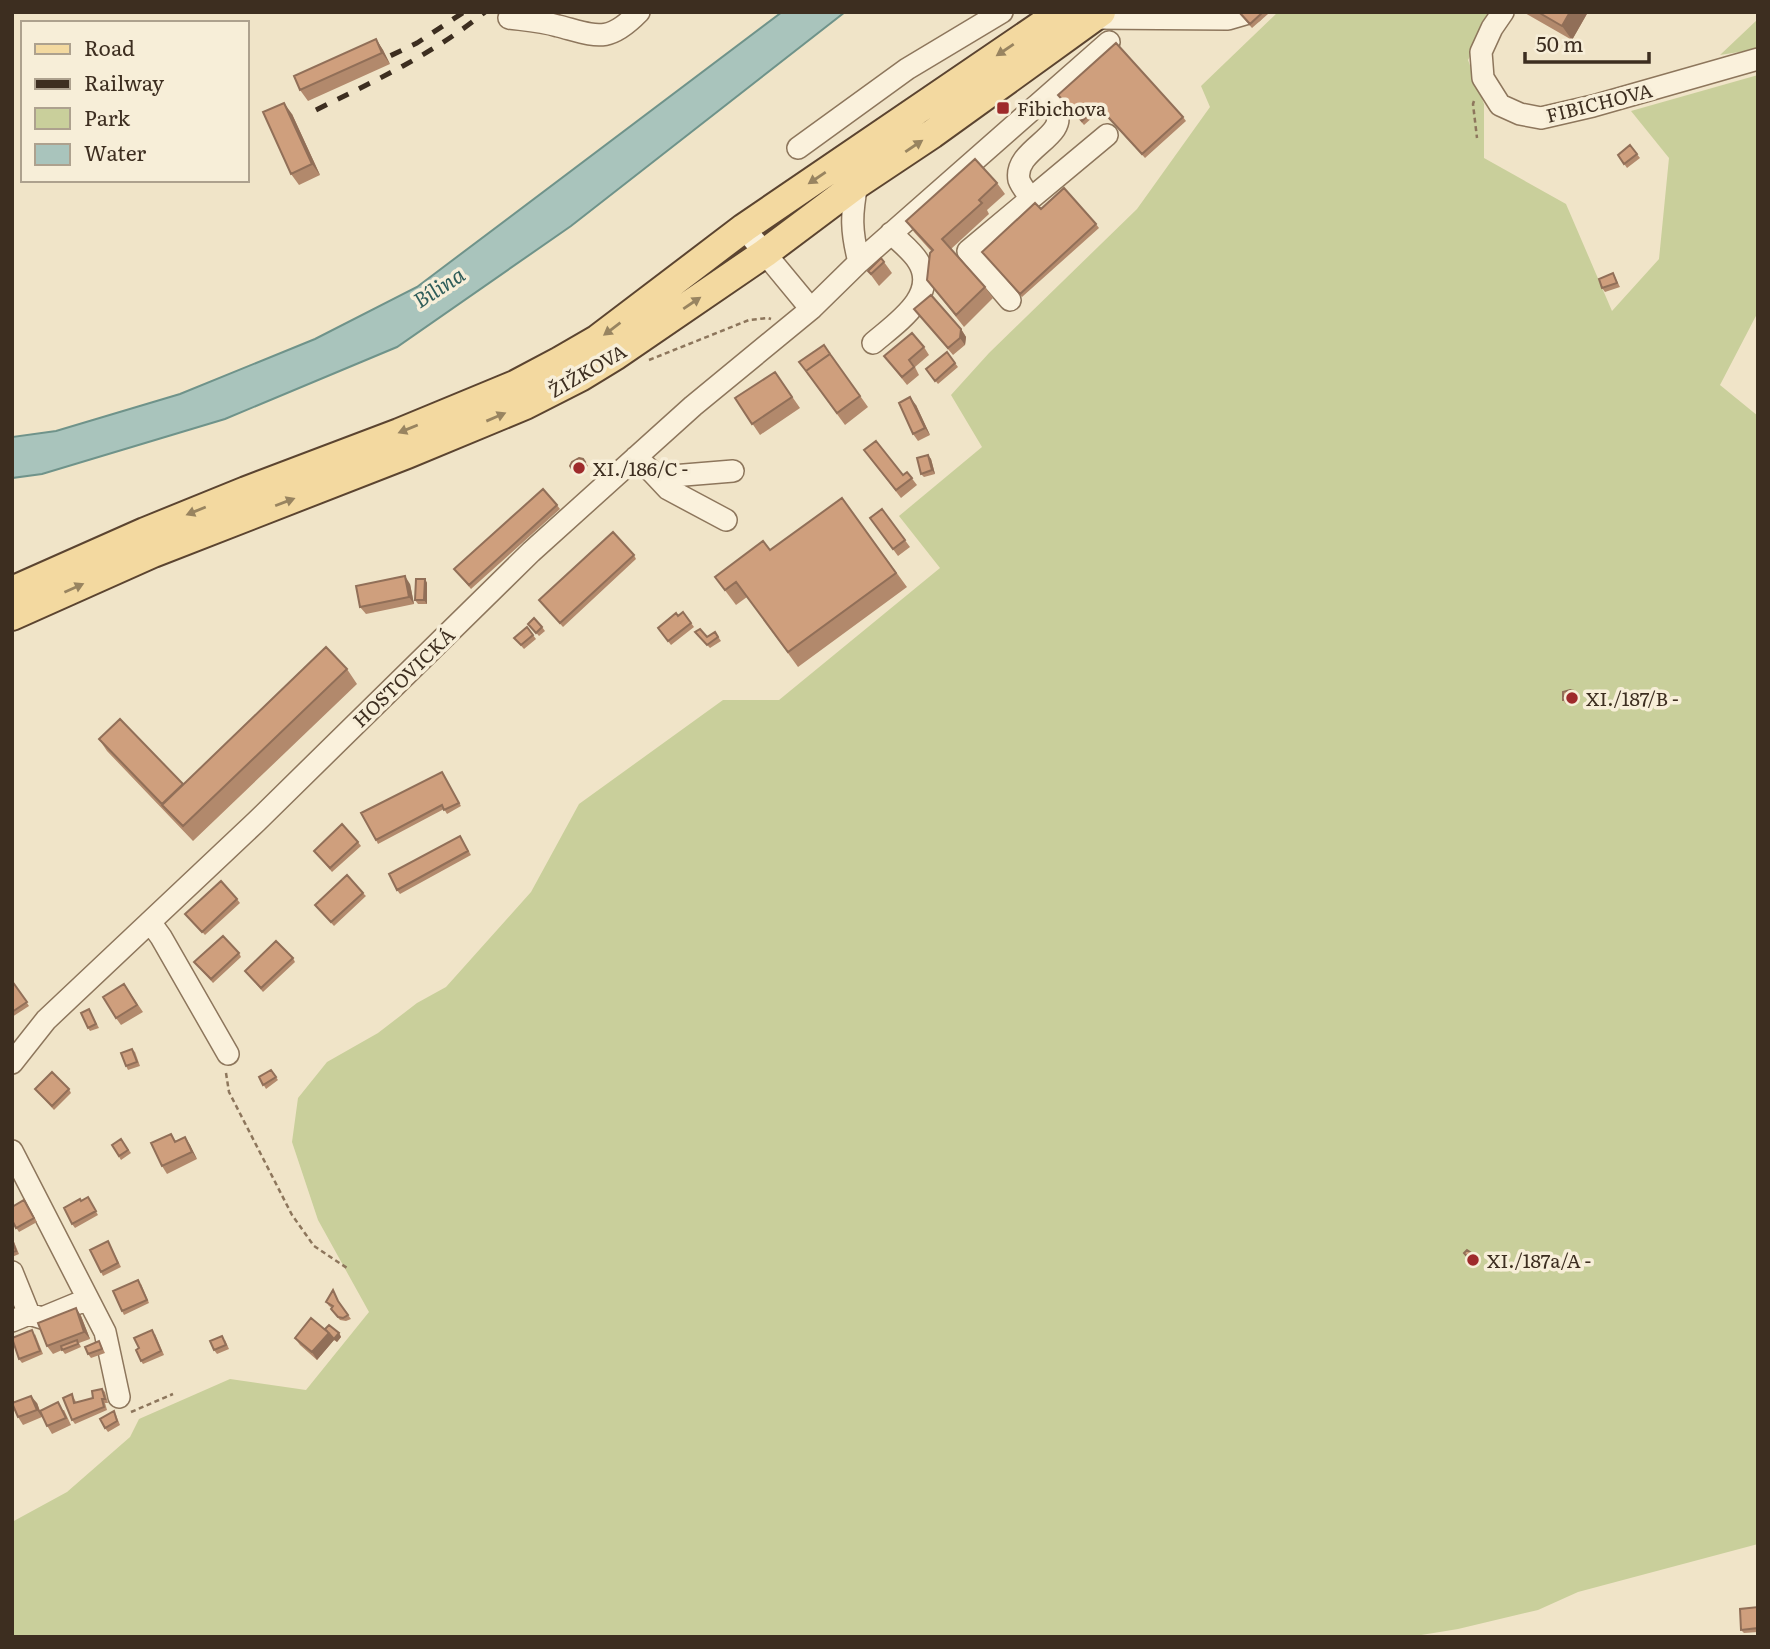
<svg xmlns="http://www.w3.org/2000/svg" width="1770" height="1649" font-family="Literata,serif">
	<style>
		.green { fill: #c9cf9b }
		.water { fill: #a9c4bc; stroke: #6f938a; stroke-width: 2 }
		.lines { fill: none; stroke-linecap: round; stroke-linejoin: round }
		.minor-casing { stroke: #8d765c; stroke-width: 24 }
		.major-casing { stroke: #5b4430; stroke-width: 32 }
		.path { stroke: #8d765c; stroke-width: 2.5; stroke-dasharray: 5 3.5; stroke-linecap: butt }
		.minor { stroke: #faf1dc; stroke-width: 21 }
		.major { stroke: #f3d9a0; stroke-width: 28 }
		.rail { stroke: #3d2e20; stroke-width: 5; stroke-dasharray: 12 12; stroke-linecap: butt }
		.wall { fill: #b2896c }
		.shaded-wall { fill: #916f58 }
		.building { fill: #cf9f7d; stroke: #916f58; stroke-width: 2 }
		.oneway { fill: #988460 }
		.poi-dot { fill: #9e2a2b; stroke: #f7eed8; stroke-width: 2.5 }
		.labels { text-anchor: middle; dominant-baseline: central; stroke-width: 7; stroke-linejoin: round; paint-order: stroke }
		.street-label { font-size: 19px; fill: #3d2e20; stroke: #f7eed8 }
		.poi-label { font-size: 19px; fill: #3d2e20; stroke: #f7eed8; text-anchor: start }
		.water-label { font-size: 21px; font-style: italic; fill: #2f5d5a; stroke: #f7eed8 }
	</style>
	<rect width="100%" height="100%" fill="#f0e4c8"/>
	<!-- green -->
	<path class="green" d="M1278,12h216l-26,48 16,44v54l82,46 46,107 47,-52 10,-101 -38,-47 127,-36v237l-38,73 38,31v1128l-180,48 -40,18 -80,19 -49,8h-1397v-115l55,-30 63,-55 9,-18 91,-40 76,11 63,-78 -51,-92 -26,-78 6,-44 29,-36 51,-29 39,-30 29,-16 85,-95 48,-88 144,-104h56l161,-132 -41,-52 83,-69 -31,-52 38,-42 148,-144 73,-102 -9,-21z
		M1758,19v30l-38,6z"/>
	<!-- water -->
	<path class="water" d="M782,12h63l-274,214 -174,121 -172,72 -183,55 -30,4v-41l44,-6 124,-37 135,-55 102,-52z"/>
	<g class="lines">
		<defs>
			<path id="minor" d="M1503,12l-11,16 -11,24 2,26 17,27 20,9 21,4 52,-12 165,-47
				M509,18c16,2 33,3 49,8 39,10 50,18 81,-14
				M1092,18l136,1 24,-7
				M798,148l109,-79 95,-57
				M857,184c-6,31 -6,47 2,78
				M1031,198c-4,-5 -10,-12 -12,-18 -6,-31 50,-43 37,-69 -2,-4 -7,-9 -10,-13
				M744,228l67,81
				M1010,300l-42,-49 139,-116
				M873,343c22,-19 67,-48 45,-82 -6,-10 -18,-19 -27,-28
				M636,457l17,16 19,3 61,-5
				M653,473l15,16 58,31
				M150,922l11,15 67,117
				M12,1063l34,-43 210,-198 275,-270 162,-146 118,-97 48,-47 250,-220
				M12,1151l93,181 14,65
				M12,1272l17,42
				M12,1321l17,-7 13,4 46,-19"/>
			<path id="major" d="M12,591l133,-59 101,-41 153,-58 116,-48 45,-24 38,-22 146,-111 317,-216
				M12,616l141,-63 254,-99 118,-49 55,-28 36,-22 149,-102 92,-69 75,-50 169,-122"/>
		</defs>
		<!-- minor casing -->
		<use href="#minor" class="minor-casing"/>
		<!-- major casing -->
		<use href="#major" class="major-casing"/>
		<!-- path -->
		<path class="path" d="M1474,101l-1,3 4,34
			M649,360l100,-40 19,-2 3,1
			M226,1073l3,19 63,123 22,31 33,22
			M131,1412l42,-18"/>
		<!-- minor -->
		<use href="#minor" class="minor"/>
		<!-- major -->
		<use href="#major" class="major"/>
		<!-- rail -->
		<path class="rail" d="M369,66l48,-23 47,-31
			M316,110c60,-30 116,-55 169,-98"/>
	</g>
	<!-- wall -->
	<path class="wall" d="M1238,12h28l2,2 -16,14z
		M1523,12h65l-16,28z
		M376,39l7,11 7,14 -82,37 -8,-11z
		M1058,95l125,22 3,4 -41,37 -44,-48 -17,15z
		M292,114l28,61 -21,10 -8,-11z
		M1630,145l10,13 -13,10 -9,-13z
		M997,183l8,11 -18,16 2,4 -38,35 34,38 8,11 -29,29 -37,-47 5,-28 -18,-20 -8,-11z
		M1041,209l55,15 3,4 -77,69 -40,-45z
		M884,262l8,11 -13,13 -11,-15z
		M1613,273l7,14 -15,5 -3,-4z
		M914,309l47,20 5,8 -1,8 -12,10z
		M824,345l44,62 -23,18 -46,-63z
		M924,347l5,8 -14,12 4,8 -12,10 -23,-29z
		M947,352l11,15 -20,17 -12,-15z
		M775,372l25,36 -40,27 -25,-37z
		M916,405l14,30 -12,6 -5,-7z
		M928,455l3,4 4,15 -11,3 -3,-3z
		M870,458l33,17 4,-3 10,13 -16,13z
		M583,459l5,7 -13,7 -3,-4z
		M842,498l65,89 -109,80 -51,-70 -11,8 -21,-28 55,-27z
		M557,505l3,4 -89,80 -17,-20z
		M882,509l28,38 -12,9 -28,-38z
		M634,555l2,4 -73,68 -24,-27z
		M425,579l2,4v21h-9l-3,-4z
		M410,584l4,20 -48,10 -6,-7z
		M683,612l11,15 -23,18 -13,-17z
		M528,624l14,3 3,4 -6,5z
		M527,627l9,12 -12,10 -10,-11z
		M695,632l12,5 8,-5 6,9 -11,7z
		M347,669l10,15 -164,157 -86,-90 -8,-12 21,-20 63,66z
		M1574,691l3,4v8l-11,1 -3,-4z
		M442,772l19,34 -14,8 -3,-5 -66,35 -2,-4z
		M460,836l11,19 -71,39 -3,-4z
		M358,842l3,4 -29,26 -18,-21z
		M363,893l3,3 -32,30 -19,-21z
		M237,899l3,4 -35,32 -20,-21z
		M239,953l2,4 -28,26 -19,-21z
		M293,958l2,4 -32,30 -18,-21z
		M12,980l17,26 -17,11z
		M124,984l19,28 -22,13 -5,-7z
		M89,1009l10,19 -9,3 -2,-3z
		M132,1049l3,3 5,14 -12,4 -2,-4z
		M271,1070l7,10 -12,9 -7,-12z
		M35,1089h34l2,4 -17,17z
		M185,1137l5,8 7,14 -30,15 -5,-8 14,-25z
		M121,1139l10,14 -10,7 -9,-15z
		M88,1197l10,18 -23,13 -3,-4 9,-23z
		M24,1200l13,22 -18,10 -4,-6 -3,2v-21z
		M12,1237l7,17 -7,3z
		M108,1241l13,26 -18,9 -2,-4z
		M1464,1253l9,1 4,8 -4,3z
		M141,1284l8,19 -25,12 -2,-4z
		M333,1290l7,14 11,15 -5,2 -6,-1 -9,-11 1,-1 -3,-2 -3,-4z
		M76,1308l5,8 9,23 -11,4 2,4 -16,7 -3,-4 -9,4 -6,-8z
		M325,1329l14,4 2,4 -4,5 -3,-2 -17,20 -17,-15 -5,-7z
		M35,1334l8,20 -21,9 -3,-4z
		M155,1334l9,21 -21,9 -2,-3 -2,-13z
		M225,1340l4,9 -12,5 -3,-4z
		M99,1341l6,12 -14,5 -3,-4z
		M102,1389l3,3 3,11h-3l2,7 -32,14 -3,-4v-26l4,8 17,-4z
		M37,1403l3,8 24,-1 7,15 -19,9 -10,-17 -19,8 -5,-8z
		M116,1415l4,10 -12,7 -3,-4z
		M1758,1607v25l-14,1 -3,-3z"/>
	<!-- shaded-wall -->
	<path class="shaded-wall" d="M1570,12h18l-16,28 -10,-14z
		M376,39l7,11 7,14 -8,-11z
		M284,103l8,11 28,61 -8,-11z
		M961,329l5,8 -1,8 -5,-7z
		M910,397l6,8 14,30 -5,-7z
		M928,455l3,4 4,15 -3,-4z
		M405,576l5,8 4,20 -5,-7z
		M425,579l2,4v21l-3,-4z
		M1574,691l3,4v8l-3,-4z
		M185,1137l5,8 7,14 -5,-7z
		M76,1308l5,8 9,23 -6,-7z
		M329,1333l5,7 -17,20 -5,-8z
		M339,1333l2,4 -4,5 -3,-3z
		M31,1396l6,7 5,14 -5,-7z"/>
	<!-- building -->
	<path class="building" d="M1239,12h24l-13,12z
		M1538,12h32l-8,14z
		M376,39l6,14 -82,37 -6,-14z
		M1116,43l67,74 -41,37 -44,-48 -16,15 -24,-26z
		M284,103l28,61 -21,10 -28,-62z
		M1630,145l7,9 -13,10 -6,-9z
		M975,159l22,24 -18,17 3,3 -40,36 43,48 -29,28 -29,-35 3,-27 3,-3 -27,-29z
		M1064,188l32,36 -76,70 -38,-42 53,-49 6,6z
		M881,258l3,4 -13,12 -3,-3z
		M1613,273l4,10 -15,5 -3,-9z
		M931,295l30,34 -1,9 -12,10 -34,-39z
		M912,333l12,14 -15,13 5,7 -12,10 -18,-21z
		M824,345l6,9 -24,17 -7,-9z
		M947,352l8,11 -20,18 -9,-12z
		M830,354l30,42 -23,17 -31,-42z
		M775,372l17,25 -40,27 -17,-26z
		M910,397l15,31 -12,6 -14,-31z
		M876,441l27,34 4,-3 5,6 -16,12 -32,-40z
		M928,455l4,15 -11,4 -4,-16z
		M579,458l4,1 2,3 -13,7 -2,-3 2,-4z
		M543,489l14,16 -88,80 -15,-16z
		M842,498l54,75 -108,79 -52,-70 -11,8 -10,-13 48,-36 7,9z
		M882,509l23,31 -12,9 -23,-31z
		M613,532l21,23 -74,68 -21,-23z
		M405,576l4,21 -49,10 -4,-21z
		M416,579h9l-1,21h-9z
		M683,612l8,11 -23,18 -10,-13 18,-15 2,3z
		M534,618l8,9 -6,6 -8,-9z
		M527,627l6,8 -12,10 -7,-7z
		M700,629l7,8 8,-5 3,5 -11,8 -12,-13z
		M326,647l21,22 -164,157 -21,-21z
		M1570,690l4,1v8l-11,1v-8z
		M120,719l63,65 -21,20 -63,-65z
		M442,772l17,31 -15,7 -2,-5 -66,35 -15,-27z
		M342,824l16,18 -28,26 -16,-17z
		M460,836l8,15 -71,39 -8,-16z
		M347,875l16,18 -32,29 -16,-17z
		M221,881l16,18 -35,33 -17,-18z
		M223,936l16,17 -28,26 -17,-17z
		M276,941l17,17 -32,30 -16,-17z
		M12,981l15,21 -15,10z
		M124,984l13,21 -21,13 -13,-21z
		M89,1009l7,15 -8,4 -7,-15z
		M132,1049l5,13 -11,4 -5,-13z
		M271,1070l5,7 -13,8 -4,-8z
		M52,1072l17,17 -17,17 -17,-17z
		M171,1134l4,8 10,-5 7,15 -30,14 -11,-23z
		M121,1139l7,11 -9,6 -7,-11z
		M88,1197l8,14 -24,13 -8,-16 16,-9 1,2z
		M24,1200l10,18 -18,10 -3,-6 -1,1v-16z
		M12,1239l4,12 -4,1z
		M108,1241l10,22 -17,9 -11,-22z
		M1467,1250l6,4 1,4 -3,3 -7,-8z
		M138,1280l9,20 -25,11 -9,-20z
		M333,1290l5,11 10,14 -5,3 -5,-1 -7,-8 2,-3 -7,-4z
		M76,1308l8,24 -37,14 -9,-23z
		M311,1318l18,15 -17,19 -17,-14z
		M329,1325l10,8 -5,6 -9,-10z
		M32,1330l8,21 -21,8 -7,-21z
		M152,1330l9,21 -20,10 -5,-11 3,-2 -5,-10z
		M222,1336l4,9 -12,5 -4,-9z
		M77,1340l1,4 -16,6 -1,-4z
		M99,1341l3,8 -14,5 -3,-7z
		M102,1389l3,10h-3l2,8 -32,13 -9,-22 9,-4 2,9 19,-5 -1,-7z
		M31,1396l6,14 -19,7 -6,-14z
		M58,1402l8,16 -19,8 -7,-15z
		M114,1411l3,10 -12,7 -5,-9z
		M1758,1607v21l-17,2 -1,-21z"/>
	<!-- one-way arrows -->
	<defs><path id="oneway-solid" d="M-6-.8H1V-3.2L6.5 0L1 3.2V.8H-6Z" transform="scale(1.75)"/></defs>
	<g class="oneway">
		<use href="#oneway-solid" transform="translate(1005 50) rotate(146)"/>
		<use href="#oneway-solid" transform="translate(914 146) rotate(-34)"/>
		<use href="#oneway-solid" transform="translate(817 178) rotate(146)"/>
		<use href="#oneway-solid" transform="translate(692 303) rotate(-34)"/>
		<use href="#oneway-solid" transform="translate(612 329) rotate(143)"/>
		<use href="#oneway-solid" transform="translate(496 417) rotate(-23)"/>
		<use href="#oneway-solid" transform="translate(408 429) rotate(158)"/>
		<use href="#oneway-solid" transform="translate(285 502) rotate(-21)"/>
		<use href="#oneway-solid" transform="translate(196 511) rotate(158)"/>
		<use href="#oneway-solid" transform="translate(74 588) rotate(-24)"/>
	</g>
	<!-- markers -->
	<g class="poi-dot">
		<rect x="996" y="101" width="14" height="14" rx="3.5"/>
		<circle cx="579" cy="468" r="7"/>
		<circle cx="1572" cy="698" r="7"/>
		<circle cx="1473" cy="1260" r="7"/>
	</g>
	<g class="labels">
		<!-- street labels -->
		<g class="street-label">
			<text transform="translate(1599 102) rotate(-14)">FIBICHOVA</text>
			<text transform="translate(587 370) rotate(-30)">ŽIŽKOVA</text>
			<text transform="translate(403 677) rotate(-44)">HOSTOVICKÁ</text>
		</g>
		<!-- poi labels -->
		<g class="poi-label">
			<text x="1017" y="108">Fibichova</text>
			<text x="593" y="468">XI./186/C -</text>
			<text x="1586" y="698">XI./187/B -</text>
			<text x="1487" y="1260">XI./187a/A -</text>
		</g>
		<!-- water labels -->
		<g class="water-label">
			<text transform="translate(438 286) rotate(-33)">Bílina</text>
		</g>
	</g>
	<!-- border -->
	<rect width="1770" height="1649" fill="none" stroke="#3d2e20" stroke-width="28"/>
	<!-- legend -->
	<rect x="21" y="21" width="228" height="161" fill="#f7eed8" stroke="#ada18e" stroke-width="2"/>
	<rect x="35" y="44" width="35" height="10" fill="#f3d9a0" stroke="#ada18e" stroke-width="2"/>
	<text x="84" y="56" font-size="21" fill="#3d2e20">Road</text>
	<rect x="35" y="79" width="35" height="10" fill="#3d2e20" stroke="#ada18e" stroke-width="2"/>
	<text x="84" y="91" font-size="21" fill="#3d2e20">Railway</text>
	<rect x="35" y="108" width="35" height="21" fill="#c9cf9b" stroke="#ada18e" stroke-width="2"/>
	<text x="84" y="126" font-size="21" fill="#3d2e20">Park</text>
	<rect x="35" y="144" width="35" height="21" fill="#a9c4bc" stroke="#ada18e" stroke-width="2"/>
	<text x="84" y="161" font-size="21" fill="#3d2e20">Water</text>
	<!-- scale -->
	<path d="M1525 52v10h124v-10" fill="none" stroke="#3d2e20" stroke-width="3.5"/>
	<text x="1536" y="52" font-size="21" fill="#3d2e20" stroke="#f7eed8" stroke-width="5" paint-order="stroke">50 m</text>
</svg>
